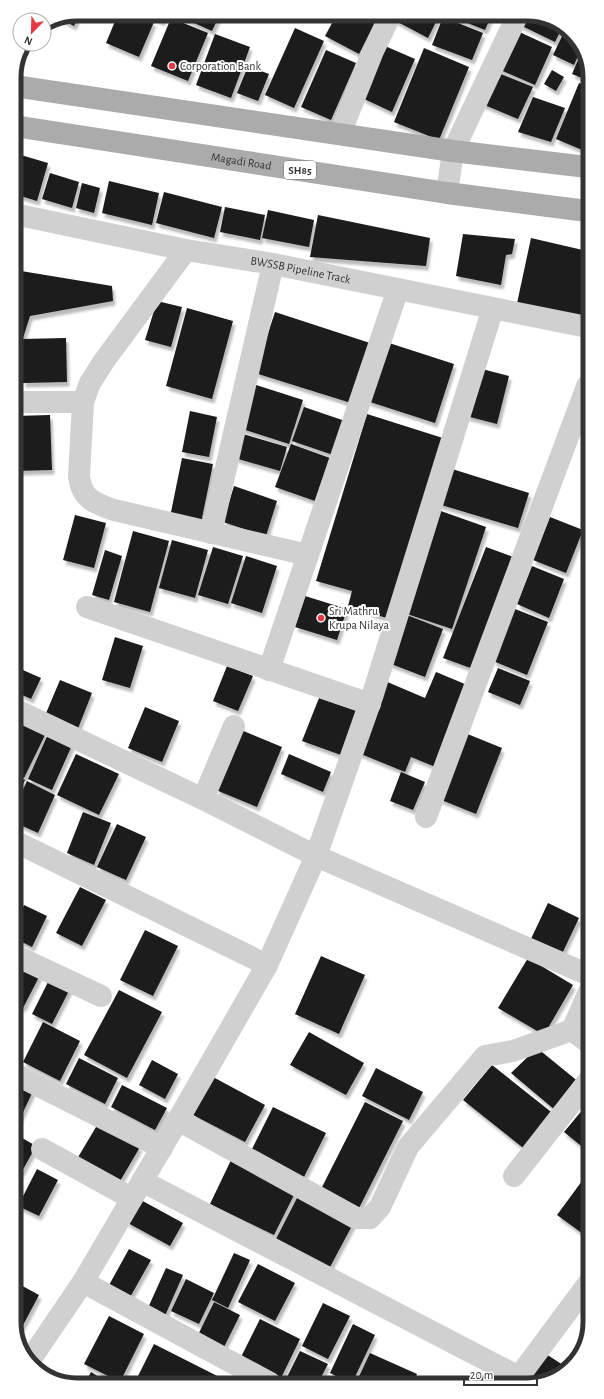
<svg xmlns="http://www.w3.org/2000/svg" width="604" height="1399" font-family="'Alegreya Sans',sans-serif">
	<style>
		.building { fill: #1a1a1a; filter: url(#shadow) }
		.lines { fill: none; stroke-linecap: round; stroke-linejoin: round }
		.minor { stroke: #d0d0d0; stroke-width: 22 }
		.primary { stroke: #ababab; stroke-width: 22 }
		.poi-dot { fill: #e63946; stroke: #fff; stroke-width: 1.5 }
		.labels { text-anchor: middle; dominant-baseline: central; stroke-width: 4; stroke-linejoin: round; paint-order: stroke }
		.shield { fill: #fff; stroke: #707070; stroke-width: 1 }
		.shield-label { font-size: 11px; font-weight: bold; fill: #333 }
		.poi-label { font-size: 12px; fill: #333; stroke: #fff; text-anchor: start }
		.street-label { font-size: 12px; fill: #333; stroke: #fff }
		.rim { fill: none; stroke: #333; stroke-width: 5 }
	</style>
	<defs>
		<filter id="shadow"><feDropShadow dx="2.5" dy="4.5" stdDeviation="1" flood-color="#0004"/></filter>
	</defs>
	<rect width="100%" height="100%" fill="#fff"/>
	<!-- building -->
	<path class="building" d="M77,14h2l-5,12 -12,-6z
		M118,14h17l19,8 -15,35 -33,-14z
		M145,14h21l-4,8z
		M174,14h46l-8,17z
		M337,14h44l-22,40 -34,-18z
		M397,14h43l-12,24 -34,-18z
		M445,14h47l-7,16z
		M523,14h8l32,12 -8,16 -37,-18z
		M443,17l40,16 -11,27 -40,-15z
		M171,18l37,15 -20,48 -37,-15z
		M295,28l29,13 -30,67 -29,-13z
		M566,28l15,21 -7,16 -21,-10z
		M515,30l37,17 -17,38 -37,-16z
		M215,34l35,13 -19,51 -35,-13z
		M385,46l30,13 -23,53 -30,-14z
		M424,48l45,19 -30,73 -45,-18z
		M326,50l30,13 -25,57 -30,-13z
		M582,51l5,6v23l-15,-6z
		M248,66l21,8 -11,27 -21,-8z
		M552,70l12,7 -8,14 -12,-7z
		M496,72l37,15 -15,32 -36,-15z
		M579,83l8,3v66l-31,-13z
		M533,97l32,11 -14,34 -33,-10z
		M14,153l34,10 -11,38 -23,-7z
		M50,173l29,9 -7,26 -30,-9z
		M109,181l50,12 -7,32 -50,-12z
		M82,183l18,5 -6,25 -18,-5z
		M164,192l58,15 -8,31 -58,-15z
		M225,207l40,8 -5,25 -40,-8z
		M268,210l46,10 -5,27 -47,-9z
		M318,215l112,23 -4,28 -116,-9z
		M463,234l52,5 -3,15 -6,1 -5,30 -45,-9z
		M531,238l56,13v67l-71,-10z
		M15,270l97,16 1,15 -83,15 -7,22 -8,1z
		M157,301l25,6 -11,40 -26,-7z
		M187,308l46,13 -21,78 -46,-13z
		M275,312l95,31 -19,60 -96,-30z
		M66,338l1,44 -44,1 -1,-44z
		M386,342l68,22 -19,59 -68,-22z
		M478,368l31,8 -12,48 -31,-8z
		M253,384l50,16 -14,44 -50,-16z
		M304,407l44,15 -12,34 -44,-15z
		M190,411l27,6 -8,40 -27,-5z
		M367,414l79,25 -56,180 -42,-13 4,-15 -36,-10z
		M50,415l2,55 -37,1v-55z
		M243,434l44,13 -7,24 -45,-13z
		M291,444l39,14 -15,43 -40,-14z
		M182,458l31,6 -12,59 -31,-6z
		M449,468l80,25 -11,35 -80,-24z
		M234,486l43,15 -11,35 -43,-14z
		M438,510l48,17 -34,102 -48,-16z
		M75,515l31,8 -12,45 -31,-8z
		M550,517l33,13 -17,43 -33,-13z
		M133,531l36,10 -19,71 -36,-10z
		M172,540l36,10 -13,48 -36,-10z
		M213,547l30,9 -15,48 -30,-9z
		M486,547l33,12 -43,111 -33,-12z
		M105,550l17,6 -13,44 -17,-5z
		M246,556l31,10 -15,47 -31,-10z
		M532,566l32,13 -15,39 -32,-14z
		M305,596l42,13 -10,31 -42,-13z
		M515,609l33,13 -21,53 -34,-14z
		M404,614l39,15 -18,48 -39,-15z
		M115,637l28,9 -13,42 -28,-8z
		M227,666l26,10 -15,35 -25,-10z
		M16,667l25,11 -10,21 -15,-7z
		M498,668l32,13 -10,24 -32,-13z
		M436,672l36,15 -34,81 -27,-11 -6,15 -49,-20 29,-71 40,17z
		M60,680l32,13 -15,38 -33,-13z
		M319,698l38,13 -16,44 -39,-14z
		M145,707l34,14 -17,41 -34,-14z
		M22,722l24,11 -22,45 -8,-3v-40z
		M241,730l41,17 -25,60 -41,-17z
		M49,732l24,11 -21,47 -24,-11z
		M465,733l37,15 -26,66 -37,-15z
		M76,754l43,20 -20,41 -42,-20z
		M289,754l42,18 -8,20 -42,-18z
		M401,772l24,10 -12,28 -23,-9z
		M16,776l9,4 -9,20z
		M27,781l28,14 -17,38 -22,-10v-18z
		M83,812l28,11 -17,42 -27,-12z
		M117,824l29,13 -20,43 -29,-13z
		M80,887l26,13 -24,46 -26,-13z
		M548,903l31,15 -19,40 -31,-15z
		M24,905l23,11 -15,31 -16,-8v-18z
		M145,930l33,16 -25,50 -33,-16z
		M321,956l44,19 -26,59 -44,-20z
		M528,958l45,27 -29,50 -46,-27z
		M16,963l24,12 -17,33 -6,-3z
		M51,976l20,11 -19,37 -20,-10z
		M119,990l43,22 -35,66 -43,-23z
		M43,1022l37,19 -20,40 -37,-19z
		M309,1032l55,31 -18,32 -56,-30z
		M537,1048l43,35 -25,27 -44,-37z
		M79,1058l39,20 -13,26 -39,-20z
		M152,1060l26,14 -13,25 -26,-14z
		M492,1065l63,50 -28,36 -64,-51z
		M376,1068l47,24 -14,28 -47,-24z
		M213,1077l52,28 -20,37 -52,-27z
		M17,1083l16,8 -16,34z
		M122,1085l45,23 -12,22 -44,-23z
		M365,1102l38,19 -47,93 -38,-19z
		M589,1102l1,51 -26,-21z
		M273,1107l53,26 -22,44 -53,-26z
		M99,1122l41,25 -24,41 -42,-24z
		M17,1135l19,11 -16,29 -3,-2z
		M233,1156l65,31 -24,48 -64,-31z
		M37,1169l21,11 -19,36 -21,-10z
		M582,1181l8,6v52l-33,-24z
		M299,1194l55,28 -24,45 -54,-28z
		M139,1199l44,24 -13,23 -44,-24z
		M129,1249l22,11 -22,39 -21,-12z
		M234,1253l16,7 -22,48 -16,-8z
		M258,1264l37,19 -20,38 -37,-19z
		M166,1268l17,7 -19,43 -17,-8z
		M186,1279l28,14 -15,31 -28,-13z
		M17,1283l22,12 -17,32 -5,-3z
		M214,1302l26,13 -18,36 -26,-12z
		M323,1303l27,13 -22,43 -26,-13z
		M109,1316l35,18 -24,48 -36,-18z
		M260,1319l40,20 -21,43 -40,-21z
		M353,1324l22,11 -23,48h-2l-20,-10z
		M154,1344l79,40h-99z
		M300,1351l28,13 -10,19h-34z
		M370,1353l47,21 -3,8 -58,1z
		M546,1354l20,13 -19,15h-18z
		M91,1372l21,13h-28z"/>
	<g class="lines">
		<!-- minor -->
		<g class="minor">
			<path d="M340,134l33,-83 18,-37"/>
			<path d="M447,193l6,-42 65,-137"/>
			<path id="s1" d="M14,214l172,36 87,14 314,63"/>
			<path d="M186,250l-82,111 -14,22 -7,19 -4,75c3,22 15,26 35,33l194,45"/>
			<path d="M15,402h68"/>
			<path d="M211,533l62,-269"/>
			<path d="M87,607l283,97"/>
			<path d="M269,670l129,-381"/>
			<path d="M16,710l187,89 113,57 273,119"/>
			<path d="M203,799l31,-73"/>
			<path d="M426,817l161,-431"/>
			<path d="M16,842l251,123"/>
			<path d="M16,956l85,40"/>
			<path d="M589,992l-17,38 17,13"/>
			<path d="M17,1075l145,73"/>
			<path d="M178,1120l178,98h14l10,-11 28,-60 77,-91 28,-5 59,-21"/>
			<path d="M42,1149l89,49"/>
			<path d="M514,1176l75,-96"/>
			<path d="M142,1181l377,196"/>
			<path d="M83,1282l187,101"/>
			<path d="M30,1360l53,-78 95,-162 89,-155 49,-109 57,-162 120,-386"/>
			<path d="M515,1382l75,-101"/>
		</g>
		<!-- primary -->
		<g class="primary">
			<path d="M14,86l439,65 134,16"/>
			<path id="s2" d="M14,126l433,67 140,18"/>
		</g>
	</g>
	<!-- markers -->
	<g class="poi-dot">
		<circle cx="172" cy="66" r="4"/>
		<circle cx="321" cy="618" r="4"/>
	</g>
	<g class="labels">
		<!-- shield labels -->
		<rect class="shield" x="284" y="161" width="32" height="18" rx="3"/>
		<g class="shield-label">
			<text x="300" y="170">SH85</text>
		</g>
		<!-- poi labels -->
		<g class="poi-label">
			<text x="180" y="66">Corporation Bank</text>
			<text x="329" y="611">Sri Mathru<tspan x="329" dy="14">Krupa Nilaya</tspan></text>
		</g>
		<!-- street labels -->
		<g class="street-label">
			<text stroke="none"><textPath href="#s2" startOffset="230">Magadi Road</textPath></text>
			<text stroke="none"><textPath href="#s1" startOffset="292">BWSSB Pipeline Track</textPath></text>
		</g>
	</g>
	<!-- crop -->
	<path d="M0 0H604V1399H0ZM77 21H527A56 56 0 0 1 583 77V1322A56 56 0 0 1 527 1378H77A56 56 0 0 1 21 1322V77A56 56 0 0 1 77 21Z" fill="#fff" fill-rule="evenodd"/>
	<path class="rim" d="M77 21H527A56 56 0 0 1 583 77V1322A56 56 0 0 1 527 1378H77A56 56 0 0 1 21 1322V77A56 56 0 0 1 77 21Z"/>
	<!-- north arrow -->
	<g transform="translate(32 32) rotate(203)"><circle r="19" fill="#ffffff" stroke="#adadad"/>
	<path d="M0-3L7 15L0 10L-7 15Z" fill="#e63946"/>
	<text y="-6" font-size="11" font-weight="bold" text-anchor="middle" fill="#333333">N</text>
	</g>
	<!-- scale -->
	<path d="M464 1379v6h73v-6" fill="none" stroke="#333333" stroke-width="2"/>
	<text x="470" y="1379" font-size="12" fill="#333333" stroke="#ffffff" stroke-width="3" paint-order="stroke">20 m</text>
</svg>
